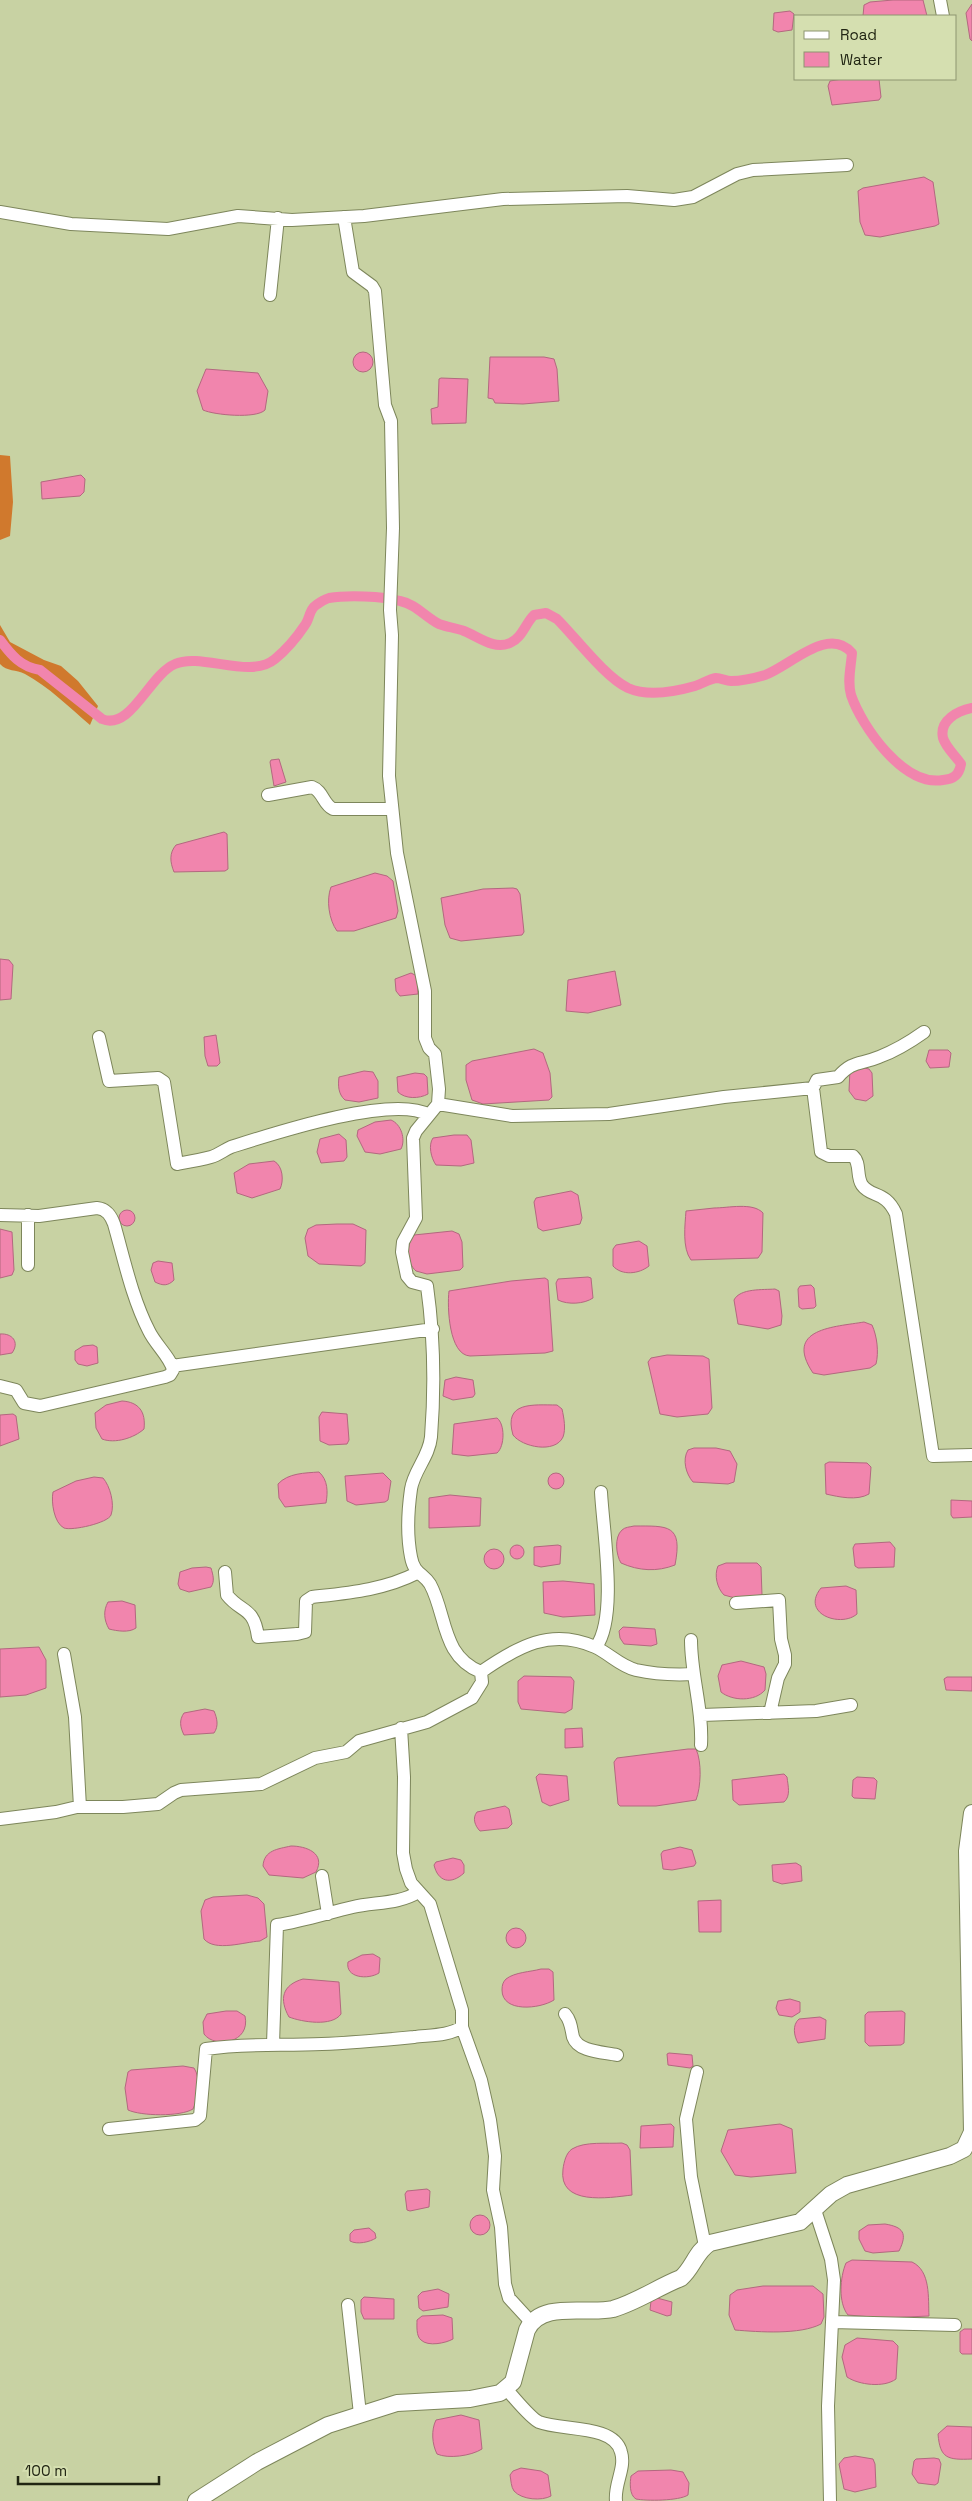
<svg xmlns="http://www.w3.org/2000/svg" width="972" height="2501" font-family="'Space Grotesk',sans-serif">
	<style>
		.forest { fill: #d0792d }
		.water { fill: #f185ad; stroke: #b3687f }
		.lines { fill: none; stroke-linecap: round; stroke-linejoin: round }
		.canal { stroke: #f185ad; stroke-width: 10 }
		.minor-casing { stroke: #7d865b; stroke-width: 14 }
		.major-casing { stroke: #7d865b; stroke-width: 18 }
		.minor { stroke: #fff; stroke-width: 12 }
		.major { stroke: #fff; stroke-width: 16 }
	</style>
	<rect width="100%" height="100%" fill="#c8d2a3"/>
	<!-- forest -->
	<path class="forest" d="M0,455l10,1 3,46 -3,34 -10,4z
		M0,625l10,17 34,18 17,6 17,15 20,25 -8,19c-21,-18 -41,-38 -65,-51 -9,-5 -18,-2 -25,-10z"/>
	<!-- water -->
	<path class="water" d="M893,0h30l4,16h-64l1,-11 6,-3z
		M972,4v37l-2,-2 -4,-26z
		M790,11l4,3 -2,16 -14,2 -5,-2 1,-17z
		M842,79h37l2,18 -2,3 -47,5 -4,-19 2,-5z
		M924,177l9,5 6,42 -4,2 -55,11 -15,-2 -5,-13 -2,-31 5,-3z
		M353 362a10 10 0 1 1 20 0a10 10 0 1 1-20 0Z
		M490,357h54l10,2 3,10 2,32 -36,3 -28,-1 -2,-4 -5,-1z
		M206,369l52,4 10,18 -3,19c-9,9 -51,5 -62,0l-6,-19z
		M441,378l27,1 -2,44 -34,1 -1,-15 7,-2 1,-28z
		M81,475l4,4 -1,13 -4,4 -38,3 -1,-17z
		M279,759l7,23 -12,4 -4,-24 1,-2z
		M224,832l3,2 1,35 -3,2 -51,1c-4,-10 -5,-19 2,-27z
		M375,873l12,3 6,5 5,30 -2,7 -42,13h-17c-8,-11 -11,-31 -6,-44z
		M513,888l4,1 3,5 4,38 -2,3 -61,6 -11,-3 -5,-13 -4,-27 42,-9z
		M0,959l9,1 4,5 -2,34 -11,1z
		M615,971l6,34 -33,8 -22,-2 2,-31z
		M411,973l6,3 1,18 -18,2 -4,-5 -1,-12z
		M216,1035l4,28 -3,3h-9l-3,-10 -1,-19z
		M534,1049l9,4 7,20 2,24 -3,3 -66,4 -11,-4 -6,-20v-15l6,-4z
		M929,1050h19l3,3 -2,14 -19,1 -4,-7z
		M864,1068l5,1 3,4 1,23 -7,5 -11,-2 -6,-8 1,-22z
		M364,1071l9,1 5,9v17l-19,4 -14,-2c-7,-6 -7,-15 -6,-23z
		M415,1073l9,1 3,3 1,17c-9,5 -23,5 -30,-2l-1,-15z
		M391,1120c10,4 15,19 10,29l-21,5 -15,-2 -8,-16 1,-6 17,-8z
		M339,1134l7,6 1,17 -3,4 -23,2 -4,-11 3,-13z
		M454,1135h13l4,5 3,23 -13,3 -25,-1c-5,-7 -8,-20 -3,-27z
		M274,1161c9,5 10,20 6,28l-28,9 -15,-5 -3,-20 15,-9z
		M571,1191l7,4 4,23 -2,6 -37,7 -5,-3 -4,-26 2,-4z
		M714,1208c14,0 39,-6 49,5l-1,39 -4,6 -67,2c-9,-12 -6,-35 -5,-49z
		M119 1218a8 8 0 1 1 16 0a8 8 0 1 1-16 0Z
		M337,1224h16l13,6 -1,33 -4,3 -42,-2 -11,-8 -3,-18 3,-9 8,-4z
		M0,1229l12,3 2,38 -2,5 -12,3z
		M452,1231l7,3 3,8 1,25 -3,3 -33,4 -11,-3c-10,-9 -10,-26 -2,-36z
		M639,1241l8,5 2,20c-10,8 -27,10 -36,0v-17l3,-4z
		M158,1261l14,2 2,17c-6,6 -11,6 -19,2l-4,-12 2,-7z
		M588,1277l3,1 2,20c-9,6 -25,7 -35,2l-2,-17 2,-4z
		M545,1278l3,2 5,71 -8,2 -75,3c-21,-1 -23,-49 -21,-65l62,-10z
		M811,1285l3,3 2,18 -2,2 -12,1 -3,-2 -1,-18 2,-3z
		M775,1289l4,2 3,25 -1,9 -13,4 -30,-5 -4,-24c6,-12 29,-10 41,-11z
		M864,1322l8,3c5,11 7,27 4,39l-6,4 -46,7 -11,-2c-30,-45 22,-46 51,-51z
		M0,1334c12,-1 20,8 12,19l-12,2z
		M93,1345l4,2 1,16 -11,3 -9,-2 -3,-4v-9l8,-5z
		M667,1355l36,1 6,3 3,49 -4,6 -31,3 -17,-3 -12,-52 3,-4z
		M456,1377l17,3 2,14 -2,3 -20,3 -10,-4 2,-16z
		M122,1401c17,1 24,11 22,28 -10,9 -29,15 -42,10l-6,-11 -1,-15 11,-8z
		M557,1405l5,4c2,9 4,20 1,28 -8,17 -41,10 -50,-2 -10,-34 20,-30 44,-30z
		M322,1412l25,2 2,26 -2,4 -18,1 -9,-4 -1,-24z
		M13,1414l3,2 3,23 -19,7v-31z
		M497,1418c8,6 8,28 0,35l-29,3 -16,-2 2,-30z
		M694,1448h22l14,3 7,13 -3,18 -6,2 -35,-2c-7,-8 -11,-22 -5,-32z
		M829,1462l38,1 4,4 -2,27c-12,7 -30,3 -43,0l-1,-30z
		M319,1472c9,8 9,20 7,31l-41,4 -6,-9 -1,-14c10,-11 27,-11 41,-12z
		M548 1481a8 8 0 1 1 16 0a8 8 0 1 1-16 0Z
		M383,1473l8,8 -3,19 -3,2 -29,3 -9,-4 -2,-25z
		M94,1477l9,1c7,8 12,26 8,37 -3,8 -39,16 -47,13 -10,-5 -13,-26 -11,-36l23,-11z
		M450,1495l31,3 -1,28 -51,2v-30z
		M951,1500l21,1v16l-19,1 -2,-3z
		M634,1526c34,0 49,-2 41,39 -18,7 -36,6 -54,-2 -5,-8 -7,-26 1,-33 3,-3 8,-3 12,-4z
		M890,1542l5,6 -1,19 -36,1 -3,-2 -2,-18 2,-4z
		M510 1552a7 7 0 1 1 14 0a7 7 0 1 1-14 0Z
		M558,1545l3,1 -1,18 -19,3 -7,-2v-18z
		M484 1559a10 10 0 1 1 20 0a10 10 0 1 1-20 0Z
		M726,1563h31l4,4 1,28 -27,3 -11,-3c-7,-7 -10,-20 -6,-29z
		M206,1567l5,1c2,7 4,13 0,19l-22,5 -9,-3 -2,-5 2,-12 12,-4z
		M563,1581l31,3 1,31 -32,2 -19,-4 -1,-31z
		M846,1586l10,4 1,24c-16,14 -57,0 -36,-26z
		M122,1601l13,4 1,23c-7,5 -19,3 -27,1 -5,-9 -6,-18 -1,-27z
		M623,1627l32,2 2,15 -6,2 -27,-2 -4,-6 -1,-7z
		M39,1647l7,13v28l-20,7 -26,2v-48z
		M741,1661l23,6 2,7 -1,16c-10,12 -33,11 -44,2l-3,-16 4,-11z
		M524,1676l47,1 3,4 -2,28 -7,4 -44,-4 -3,-7v-21z
		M947,1677h25v14l-26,-1 -2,-11z
		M205,1709l9,2c3,7 5,15 0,22l-30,2c-4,-8 -5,-15 0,-22z
		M582,1728l1,19 -18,1v-19z
		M688,1749h8c6,13 5,38 0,51l-40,6h-36l-2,-2 -4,-42 3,-4z
		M539,1774l28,2 2,24 -19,6 -8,-4 -6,-25z
		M784,1774l3,3c1,9 4,19 -3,25l-45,3 -6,-5 -1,-20z
		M857,1777l17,1 3,3 -2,18 -21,-1 -2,-2 1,-16z
		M505,1806l4,3 3,15 -4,4 -28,3c-5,-5 -8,-13 -3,-19z
		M291,1846c15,0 35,7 25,26l-13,6 -34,-3 -6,-9c1,-16 15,-17 28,-20z
		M680,1847l12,3 4,13 -2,3 -22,4 -9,-1 -2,-15 2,-3z
		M453,1858l8,2 3,5v8c-13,12 -26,9 -30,-8l2,-3z
		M796,1863l5,3 1,15 -20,3 -9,-3 -1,-16z
		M247,1895l11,3 6,6 3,33 -7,4c-16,1 -45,11 -56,-2l-3,-28 4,-11 8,-3z
		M721,1900v32h-22l-1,-31z
		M506 1938a10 10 0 1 1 20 0a10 10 0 1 1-20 0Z
		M373,1954l7,4 -1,15c-11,7 -34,5 -31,-11l14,-7z
		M541,1969h8l4,3 1,28c-14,9 -52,13 -52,-10 0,-5 1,-8 4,-11 9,-7 24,-7 35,-10z
		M303,1979l36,3 2,32c-9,13 -39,8 -52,3 -10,-18 -7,-32 14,-38z
		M790,1999l10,3v10l-8,5 -13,-2 -3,-7 2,-7z
		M226,2011h11l8,5c6,27 -30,33 -41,18l-1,-12 4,-8z
		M902,2011l3,2 -1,30 -3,2 -32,1 -4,-4v-27l3,-3z
		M820,2017l6,3 -1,19 -27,4c-4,-7 -6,-18 1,-24z
		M669,2053l23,2 1,11 -3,2 -22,-3 -1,-11z
		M183,2066l11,2c7,10 4,30 -1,41 -13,8 -52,7 -65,1l-3,-22 3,-16 3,-2z
		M671,2124l3,3 -1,20 -33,1 1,-22z
		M780,2124l12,5 4,44 -45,4 -16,-2 -14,-24 7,-21z
		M622,2143l5,2 3,5 2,45c-24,3 -74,11 -69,-26 1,-7 3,-16 9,-20 13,-8 35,-5 50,-6z
		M427,2189l3,2 -1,16 -19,4 -3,-1 -2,-16 2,-3z
		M470 2225a10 10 0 1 1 20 0a10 10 0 1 1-20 0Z
		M885,2224c18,3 23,9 14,27l-26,2 -8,-2 -6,-12v-8l9,-6z
		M369,2228l6,5 1,5c-6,4 -19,7 -26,3v-7l4,-4z
		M852,2260l60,2c19,9 16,36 17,54l-45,2 -36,-3c-10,-12 -8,-38 -2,-52z
		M763,2286h50l10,8 1,23 -3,7c-21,11 -62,8 -86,6l-6,-15 1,-20 7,-5z
		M438,2289l11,5 -1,13 -25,4 -4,-3 -1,-12 4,-4z
		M364,2297l30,2v20h-30l-3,-7v-12z
		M657,2298l15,4 -1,13 -4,1 -17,-6 1,-9z
		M422,2316l21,-1 9,3 1,21c-7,4 -25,8 -32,1 -5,-4 -4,-14 -4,-20z
		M964,2329h8v25h-10l-2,-2v-20z
		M857,2338l36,3 5,5 -2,33c-12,9 -37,6 -49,-2l-5,-20 3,-12z
		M461,2415l18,5 3,29c-11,7 -34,10 -45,5 -5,-10 -6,-24 -1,-34z
		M947,2426l25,1v32c-24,1 -32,0 -34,-25z
		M855,2456l18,3 2,5 1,23 -21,5 -11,-3 -5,-25 5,-6z
		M934,2458l5,1 2,5 -3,19 -3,2 -17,-2 -6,-9 2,-13 2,-2z
		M521,2468l20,3 7,4 3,21c-9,5 -29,4 -37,-5 -3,-4 -3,-11 -4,-16l3,-4z
		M671,2470l12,2 6,11 -1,12c-9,6 -42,6 -52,4 -7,-4 -6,-17 -5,-23l7,-5z"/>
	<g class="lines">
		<!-- canal -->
		<path class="canal" d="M0,640c11,15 21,27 40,30l62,49c29,12 47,-44 73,-55 26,-12 75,16 100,-5 11,-9 22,-22 30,-34 4,-5 4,-12 8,-17 2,-3 12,-9 16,-10 18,-3 53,-2 71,3 16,3 25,16 39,23 8,3 17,4 25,7 15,6 30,19 46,12 12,-5 15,-19 24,-28l12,-2 11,6c19,19 48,58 71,69 20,9 46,4 67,-2 7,-2 14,-7 21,-8 5,0 10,3 15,3 10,0 24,-3 34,-6 24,-8 63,-50 87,-22 -1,14 -5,28 -1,42 11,32 53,92 92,85 11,-1 16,-5 18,-16 -5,-8 -15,-16 -18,-26 -4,-18 15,-27 29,-30"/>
		<defs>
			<path id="minor" d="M940,0l3,16
				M0,212l71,12 97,5 70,-13 54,4 72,-4 139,-17 124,-3 47,4 19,-3 44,-23 16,-4 94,-5
				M270,295l8,-77
				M268,795l44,-8c11,4 11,17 21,22h59
				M99,1037l10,44 49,-3 6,4 13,82c11,-2 23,-4 34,-7 7,-2 13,-7 20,-10 41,-13 162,-53 198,-32
				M813,1088l4,-8 21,-3c15,-17 22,-12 41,-20 16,-6 31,-15 45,-25
				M438,1104l74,12 97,-2 115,-17 89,-9 8,64 8,4h24c8,7 3,20 9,29 9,13 23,5 34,29l37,242 39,-1
				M0,1215l39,1 58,-8c10,1 14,8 17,16 10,35 18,74 35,107 6,13 22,27 24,39l-3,5 -5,2 -125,29 -16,-3 -8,-13 -16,-4
				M28,1265v-50
				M172,1366l261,-37
				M225,1572l2,23c14,18 27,11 31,42l39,-3 8,-2 1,-31 6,-4c35,-4 72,-7 105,-24
				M736,1603l43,-3 2,39 4,16v9l-7,14 -8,35
				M691,1640c0,36 12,69 10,105
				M596,1647c22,-30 7,-116 5,-155
				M64,1654l11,63 5,90
				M481,1672c36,-25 70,-45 114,-25 15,7 25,19 41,23 18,4 39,5 58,4
				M702,1715l114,-4 35,-6
				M0,1819l56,-7 21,-5h46l35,-3 16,-11 7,-3 80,-6 54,-26 31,-6 13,-11 68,-19 45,-24 10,-16 -1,-10c-40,-16 -34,-57 -51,-88 -7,-11 -16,-10 -19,-27 -4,-20 -3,-47 0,-68 3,-19 18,-32 20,-52 4,-51 3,-101 -4,-151l-15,-4 -5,-6 -5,-24 1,-10 13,-24 -3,-80 3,-7 22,-27 1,-15 -4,-35 -6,-6 -4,-10v-47l-28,-138 -8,-77 3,-141 -2,-25 3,-82 -2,-107 -6,-16 -10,-114 -3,-5 -19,-14 -9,-55
				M322,1876l6,38
				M565,2014c6,7 6,14 8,23 5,15 30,15 44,18
				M462,2027l19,53 9,40 5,36 -2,34 8,37 4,57 4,14 22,24
				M273,2044l4,-119c26,-4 50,-12 76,-18 21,-5 47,-3 65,-15
				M697,2072l-11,47 5,58 14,69
				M109,2129l86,-9 5,-4 6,-67c39,-6 77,-3 116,-5 30,-1 61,-4 92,-7 15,-2 35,-1 48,-10v-17l-32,-106 -19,-21 -5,-14 -3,-16 1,-76 -3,-49
				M815,2210l16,49 3,21 -6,126 2,95
				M348,2305l12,109
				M832,2322l123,3
				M506,2389c8,8 24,29 33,33 22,9 75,2 82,30 5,16 -7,32 -5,49"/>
			<path id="major" d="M196,2501l61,-39 71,-37 69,-22 73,-4 30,-6 13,-11 14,-52c14,-30 60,-15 86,-21 24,-7 45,-22 68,-31 12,-10 15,-27 29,-35l90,-21 31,-28 16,-9 103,-29 14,-7 8,-17 -5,-281 5,-38"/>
		</defs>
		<!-- minor casing -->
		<use href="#minor" class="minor-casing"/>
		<!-- major casing -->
		<use href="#major" class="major-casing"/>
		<!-- minor -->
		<use href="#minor" class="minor"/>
		<!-- major -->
		<use href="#major" class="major"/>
	</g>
	<!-- legend -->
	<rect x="794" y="15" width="162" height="65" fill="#d5dfb0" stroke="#8d9571"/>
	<rect x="804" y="31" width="25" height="8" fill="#ffffff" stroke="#8d9571"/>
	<text x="840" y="40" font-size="15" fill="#212513">Road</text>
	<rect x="804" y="52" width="25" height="15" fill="#f185ad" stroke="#8d9571"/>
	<text x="840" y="65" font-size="15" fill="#212513">Water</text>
	<!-- scale -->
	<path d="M18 2476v8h141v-8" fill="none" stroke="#212513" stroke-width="2.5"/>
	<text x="25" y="2476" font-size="15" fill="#212513" stroke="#d5dfb0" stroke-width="4" paint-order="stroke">100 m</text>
</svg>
